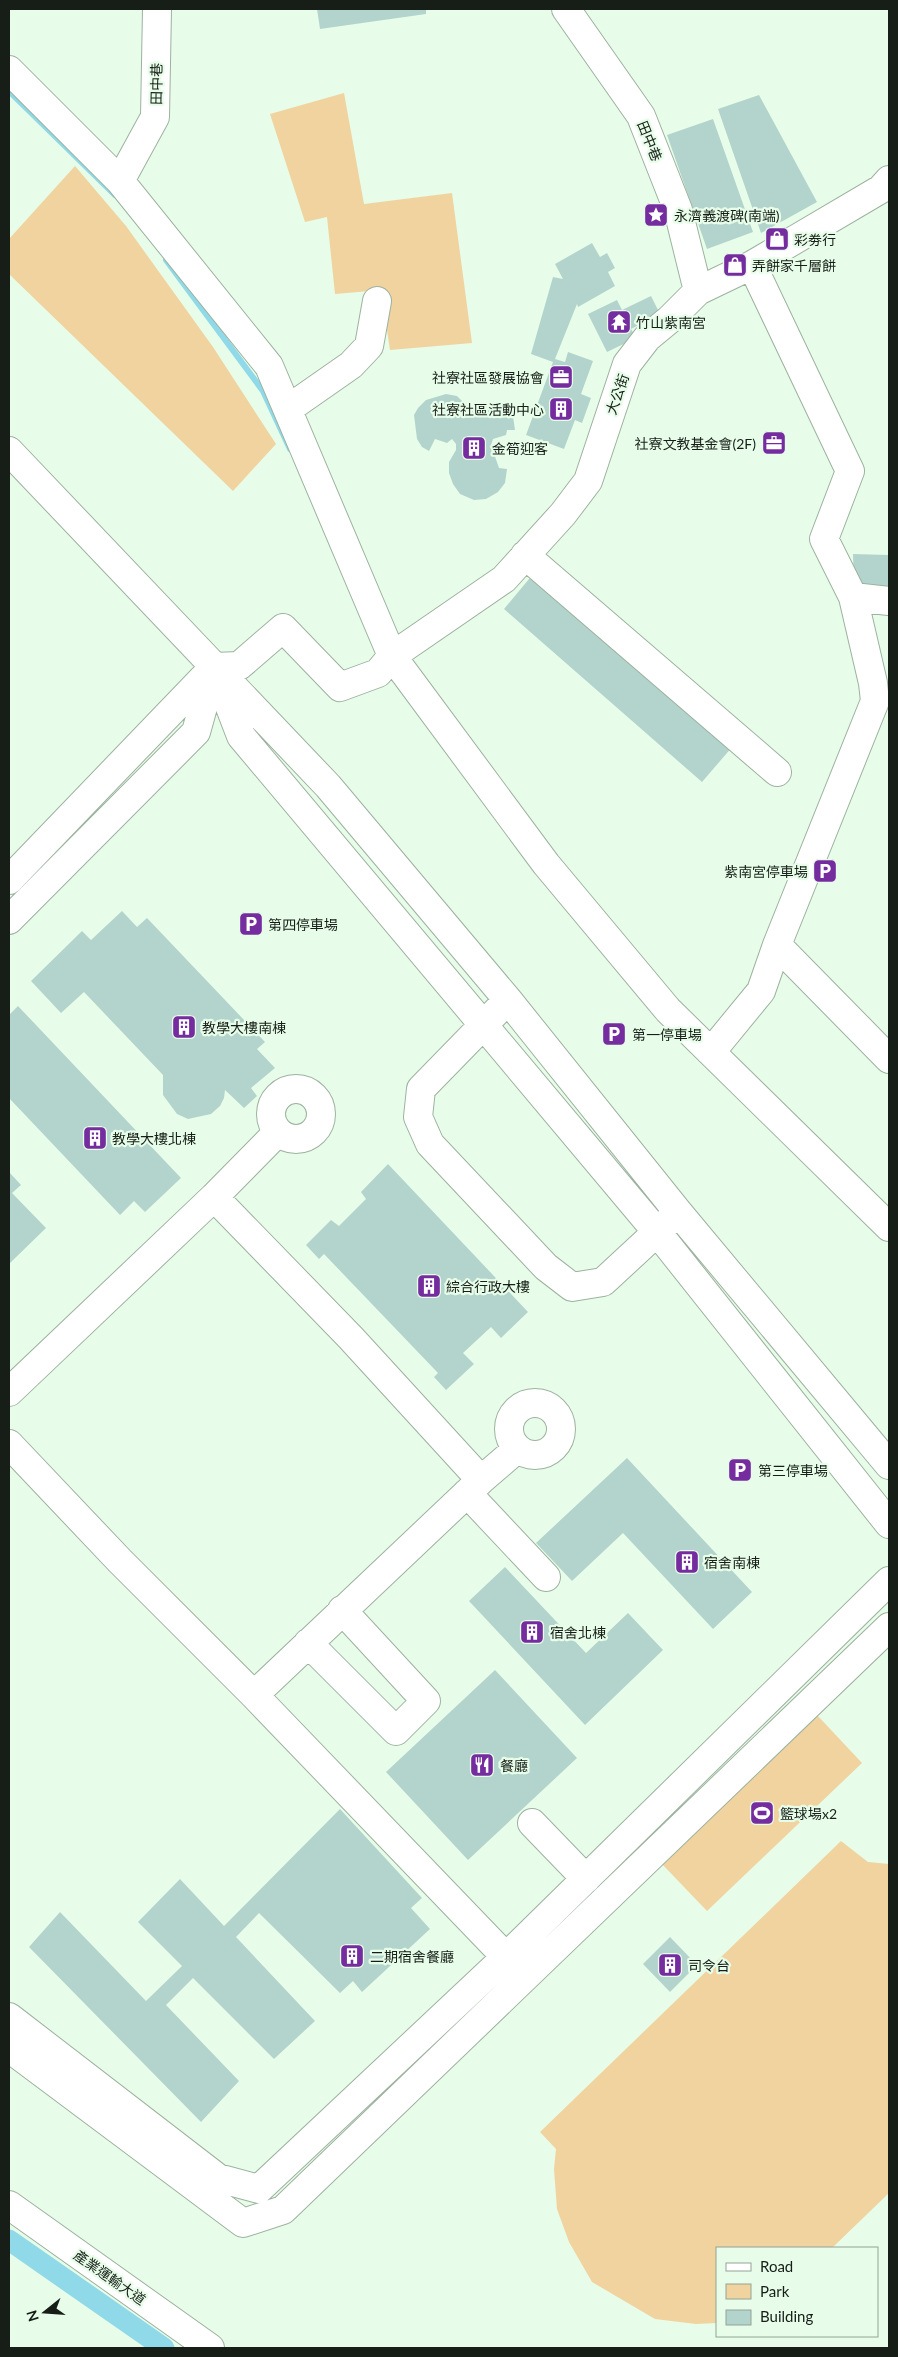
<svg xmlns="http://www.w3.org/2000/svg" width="898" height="2357" font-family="Lato,'Noto Sans TC',sans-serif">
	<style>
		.green { fill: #f0d39e }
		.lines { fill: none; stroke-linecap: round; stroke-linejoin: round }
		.stream { stroke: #8fd9e9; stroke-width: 6 }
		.canal { stroke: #8fd9e9; stroke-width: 21 }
		.building { fill: #b3d4cc }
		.minor-casing { stroke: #9db29f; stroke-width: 30 }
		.minor { stroke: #fff; stroke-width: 28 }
		.labels { text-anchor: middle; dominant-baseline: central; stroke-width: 4.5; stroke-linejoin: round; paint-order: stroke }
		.street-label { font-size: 14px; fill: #161e17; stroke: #e7fde9 }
		.poi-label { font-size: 14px; fill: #161e17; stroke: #e7fde9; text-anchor: start }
	</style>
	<rect width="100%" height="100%" fill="#e7fde9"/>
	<!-- green -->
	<path class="green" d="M344,93l20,111 88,-11 20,150 -82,7 -9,-60 -46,4 -8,-77 -22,5 -35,-108z
		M75,166l51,60 87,121 63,97 -43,47 -224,-217v-35z
		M817,1715l45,48 -155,148 -45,-47z
		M841,1841l27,21 21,2v329l-57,55h-115v75l-21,1 -41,-5 -63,-37 -23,-40 -12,-33 -3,-40 2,-20 -16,-17z"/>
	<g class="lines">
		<!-- stream -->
		<path class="stream" d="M9,91l106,104
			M166,260l97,131 27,58"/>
		<!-- canal -->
		<path class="canal" d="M9,2240l155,108"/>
	</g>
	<!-- building -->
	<path class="building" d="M317,9h109v5l-106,15z
		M759,95l58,107 -56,31 -43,-124z
		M713,119l40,113 -46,17 -40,-114z
		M592,243l8,14 7,-4 8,15 -7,4 7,14 -37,21 -1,-3 -22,55 10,3 3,-10 25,9 -12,33 10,4 -9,25 -7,-3 -11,29 -38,-14 27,-73 -22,-8 22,-77 10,2 -8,-15z
		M651,296l9,18 -29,15 5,9 -29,14 -19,-38 29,-14 5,10z
		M446,394l11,2 14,14 6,1 14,-8 8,1 8,5 6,7 2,14h-8l-1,5 -13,4 -2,6 8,23 8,1 -2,14 -7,9 -12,7 -12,1 -14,-6 -7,-10 -4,-11v-11l7,-12v-6l-4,-5 -5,4 -12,-4 -6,12 -7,-4 -5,-8 -3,-24 4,-7 8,-8z
		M853,554l36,1v33l-35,-1z
		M534,573l199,173 -31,36 -198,-173z
		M122,911l15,16 10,-9 118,124 -8,7 18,19 -24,20 6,8 -13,12 -19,-18 -1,8 -4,8 -9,8 -23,5 -11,-5 -14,-19v-20l-79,-83 -23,21 -30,-32 51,-50 9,9z
		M18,1006l163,172 -36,34 -11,-11 -14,14 -111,-117v-83z
		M388,1164l140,148 -27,26 -10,-11 -28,26 11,11 -28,26 -12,-13 4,-4 -114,-119 -5,5 -13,-14 25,-25 8,6 27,-27 -5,-7z
		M9,1172l12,13 -9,8 34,35 -37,36z
		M627,1458l125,134 -39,37 -90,-96 -51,48 -36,-38z
		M505,1567l81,86 42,-40 35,37 -78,75 -116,-124z
		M495,1670l82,88 -109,102 -82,-88z
		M340,1809l82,89 -11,10 19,21 -68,63 -9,-11 -13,12 -81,-80 -23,24 79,84 -41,38 -81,-81 -27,27 73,76 -38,41 -172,-175 31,-35 86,89 36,-35 -44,-44 42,-43 44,47z
		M670,1937l27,28 -27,27 -27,-28z"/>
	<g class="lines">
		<defs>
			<path id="minor" d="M566,9l75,107 37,94 20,81
				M9,70l111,111 149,185 123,290 154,208 122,146 221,217
				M120,181l35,-64 2,-108
				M288,409l63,-44 18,-19 8,-45
				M9,451l319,335 180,214 170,212 211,253
				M525,555l252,217
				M853,597l36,4
				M218,676l23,60 416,496 232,292
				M9,880l205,-213 25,-1 44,-38 57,59 38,-14 14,-17 112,-77 59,-65 25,-33 39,-117 20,-26 23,-19 28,-28 54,-26 129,-76 8,-9
				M9,920l187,-188 17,-61
				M777,945l112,114
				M498,1010l-77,79 -3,28 12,27 116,123 26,20 31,-5 67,-62
				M711,1052l50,-61 16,-46 98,-244 -2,-18 -20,-86 -29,-58 26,-68 -98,-206
				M271 1114a25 25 0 1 1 50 0a25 25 0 1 1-50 0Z
				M214,1197l137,141 130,142
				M9,1392l205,-195 64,-65
				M509 1429a26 26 0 1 1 52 0a26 26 0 1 1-52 0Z
				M9,1444l111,117 134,134 252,262 11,14
				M467,1493l79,84
				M308,1643l88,88 30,-30 -84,-91
				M254,1695l227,-215 36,-31
				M532,1823l54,56
				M9,2017l209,161 41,11 247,-232 383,-376
				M9,2048l234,175 40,-13 606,-583
				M9,2205l201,143"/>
		</defs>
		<!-- minor casing -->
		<use href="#minor" class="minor-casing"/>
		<!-- minor -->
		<use href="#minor" class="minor"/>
	</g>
	<!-- icons -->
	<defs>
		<symbol id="sight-square" viewBox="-11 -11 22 22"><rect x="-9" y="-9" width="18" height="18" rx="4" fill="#742c9f" stroke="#e7fde9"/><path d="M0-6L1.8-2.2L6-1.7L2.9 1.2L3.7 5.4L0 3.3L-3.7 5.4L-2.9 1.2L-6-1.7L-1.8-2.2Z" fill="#fff"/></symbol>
		<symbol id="shop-square" viewBox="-11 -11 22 22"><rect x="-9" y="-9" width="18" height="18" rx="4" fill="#742c9f" stroke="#e7fde9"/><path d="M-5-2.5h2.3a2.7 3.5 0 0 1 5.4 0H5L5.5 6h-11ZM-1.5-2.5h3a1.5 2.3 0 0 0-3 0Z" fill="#fff"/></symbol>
		<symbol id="temple-square" viewBox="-11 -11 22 22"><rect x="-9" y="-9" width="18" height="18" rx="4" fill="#742c9f" stroke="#e7fde9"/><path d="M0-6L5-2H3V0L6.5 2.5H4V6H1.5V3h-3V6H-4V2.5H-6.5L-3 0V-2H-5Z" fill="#fff"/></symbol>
		<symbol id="office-square" viewBox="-11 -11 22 22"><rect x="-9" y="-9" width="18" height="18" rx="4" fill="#742c9f" stroke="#e7fde9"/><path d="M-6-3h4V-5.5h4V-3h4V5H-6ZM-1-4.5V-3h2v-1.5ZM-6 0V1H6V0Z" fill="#fff"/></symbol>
		<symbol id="building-square" viewBox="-11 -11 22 22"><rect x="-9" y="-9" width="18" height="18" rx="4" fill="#742c9f" stroke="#e7fde9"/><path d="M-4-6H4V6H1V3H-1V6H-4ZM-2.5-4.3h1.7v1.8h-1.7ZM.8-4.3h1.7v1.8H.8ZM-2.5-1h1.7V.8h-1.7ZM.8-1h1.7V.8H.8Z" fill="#fff"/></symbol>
		<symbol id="parking-square" viewBox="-11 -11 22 22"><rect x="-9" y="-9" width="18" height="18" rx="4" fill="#742c9f" stroke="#e7fde9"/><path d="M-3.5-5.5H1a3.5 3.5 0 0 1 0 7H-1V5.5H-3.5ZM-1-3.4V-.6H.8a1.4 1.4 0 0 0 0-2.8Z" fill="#fff"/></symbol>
		<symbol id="restaurant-square" viewBox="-11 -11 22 22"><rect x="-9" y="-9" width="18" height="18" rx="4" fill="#742c9f" stroke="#e7fde9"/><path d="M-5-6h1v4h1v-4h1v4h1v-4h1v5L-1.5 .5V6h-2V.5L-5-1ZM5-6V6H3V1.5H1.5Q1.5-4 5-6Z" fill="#fff"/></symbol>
		<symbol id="stadium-square" viewBox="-11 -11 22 22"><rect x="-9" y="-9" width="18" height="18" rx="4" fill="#742c9f" stroke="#e7fde9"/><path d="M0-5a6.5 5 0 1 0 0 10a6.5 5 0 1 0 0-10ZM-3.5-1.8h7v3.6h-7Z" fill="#fff"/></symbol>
	</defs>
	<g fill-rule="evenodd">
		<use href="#sight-square" x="642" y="201" width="28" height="28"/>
		<use href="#shop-square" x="763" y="225" width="28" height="28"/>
		<use href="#shop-square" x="721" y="251" width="28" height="28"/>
		<use href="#temple-square" x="605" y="308" width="28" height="28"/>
		<use href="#office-square" x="547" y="363" width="28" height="28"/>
		<use href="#building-square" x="547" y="395" width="28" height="28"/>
		<use href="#office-square" x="760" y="429" width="28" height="28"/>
		<use href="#building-square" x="460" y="434" width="28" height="28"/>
		<use href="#parking-square" x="811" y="857" width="28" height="28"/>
		<use href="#parking-square" x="237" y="910" width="28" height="28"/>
		<use href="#building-square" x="170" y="1013" width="28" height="28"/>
		<use href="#parking-square" x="600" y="1020" width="28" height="28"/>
		<use href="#building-square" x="81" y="1124" width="28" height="28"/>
		<use href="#building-square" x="415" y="1272" width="28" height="28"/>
		<use href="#parking-square" x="726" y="1456" width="28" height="28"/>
		<use href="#building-square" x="673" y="1548" width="28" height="28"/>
		<use href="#building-square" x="518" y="1618" width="28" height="28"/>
		<use href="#restaurant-square" x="468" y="1751" width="28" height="28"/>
		<use href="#stadium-square" x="748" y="1799" width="28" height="28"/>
		<use href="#building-square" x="338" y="1942" width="28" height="28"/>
		<use href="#building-square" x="656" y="1951" width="28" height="28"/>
	</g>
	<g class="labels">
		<!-- street labels -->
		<g class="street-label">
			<text transform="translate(156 84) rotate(-89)">田中巷</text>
			<text transform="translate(650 141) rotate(68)">田中巷</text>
			<text transform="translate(617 394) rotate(-71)">大公街</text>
			<text transform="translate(110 2277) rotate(35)">產業運輸大道</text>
		</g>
		<!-- poi labels -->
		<g class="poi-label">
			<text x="674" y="215">永濟義渡碑(南端)</text>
			<text x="794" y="239">彩劵行</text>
			<text x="752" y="265">弄餅家千層餅</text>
			<text x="636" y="322">竹山紫南宮</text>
			<text x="544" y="377" text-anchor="end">社寮社區發展協會</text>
			<text x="544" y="409" text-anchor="end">社寮社區活動中心</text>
			<text x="756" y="443" text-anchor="end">社寮文教基金會(2F)</text>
			<text x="492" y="448">金筍迎客</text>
			<text x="808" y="871" text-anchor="end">紫南宮停車場</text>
			<text x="268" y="924">第四停車場</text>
			<text x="202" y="1027">教學大樓南棟</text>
			<text x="632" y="1034">第一停車場</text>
			<text x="112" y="1138">教學大樓北棟</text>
			<text x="446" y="1286">綜合行政大樓</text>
			<text x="758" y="1470">第三停車場</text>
			<text x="704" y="1562">宿舍南棟</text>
			<text x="550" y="1632">宿舍北棟</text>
			<text x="500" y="1765">餐廳</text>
			<text x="780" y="1813">籃球場x2</text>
			<text x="370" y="1956">二期宿舍餐廳</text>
			<text x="688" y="1965">司令台</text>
		</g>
	</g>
	<!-- border -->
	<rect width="898" height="2357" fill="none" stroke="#161e17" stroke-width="20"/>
	<!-- legend -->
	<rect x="716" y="2247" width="162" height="90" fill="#e7fde9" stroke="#93a495"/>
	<rect x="726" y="2263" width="25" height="8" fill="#ffffff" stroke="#93a495"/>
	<text x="760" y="2272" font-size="15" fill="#161e17">Road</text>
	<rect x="726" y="2284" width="25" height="15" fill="#f0d39e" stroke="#93a495"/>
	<text x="760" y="2297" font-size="15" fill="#161e17">Park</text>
	<rect x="726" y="2310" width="25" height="15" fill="#b3d4cc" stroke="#93a495"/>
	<text x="760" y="2322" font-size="15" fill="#161e17">Building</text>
	<!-- north arrow -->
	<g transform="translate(45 2312) rotate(253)" stroke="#e7fde9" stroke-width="4" paint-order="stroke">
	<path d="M0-4L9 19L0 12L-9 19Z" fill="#161e17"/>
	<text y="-8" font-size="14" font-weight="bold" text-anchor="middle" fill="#161e17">N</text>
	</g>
</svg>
